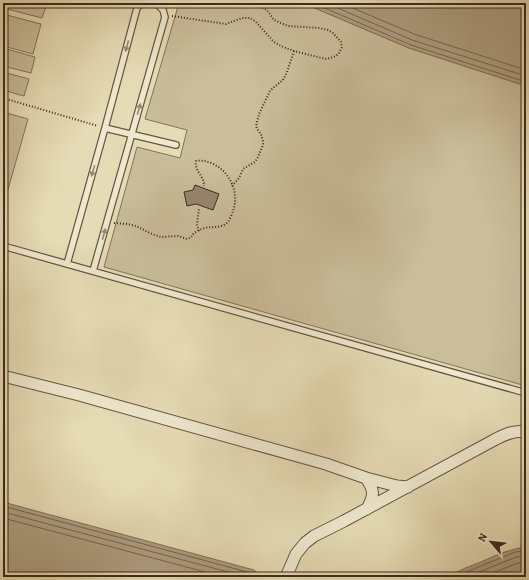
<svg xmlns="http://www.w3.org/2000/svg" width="529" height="580" font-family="Alegreya,serif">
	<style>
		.green { fill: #c9bd9a; stroke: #84735b }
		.water { fill: #ad9e80; stroke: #816f58 }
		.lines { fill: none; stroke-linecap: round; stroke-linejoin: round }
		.shore { stroke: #76644e; stroke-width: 1 }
		.building { fill: #95866b; stroke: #3f291c }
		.service-casing { stroke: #685642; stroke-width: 8 }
		.minor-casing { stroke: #685642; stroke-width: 13 }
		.path { stroke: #3f291c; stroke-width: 2; stroke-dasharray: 1 2; stroke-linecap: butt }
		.service { stroke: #eee8ce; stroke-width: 5.5 }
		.minor { stroke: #eee8ce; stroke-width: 11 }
		.oneway { fill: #968875 }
	</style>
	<rect width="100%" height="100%" fill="#e5dbb4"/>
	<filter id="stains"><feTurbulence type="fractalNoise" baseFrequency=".005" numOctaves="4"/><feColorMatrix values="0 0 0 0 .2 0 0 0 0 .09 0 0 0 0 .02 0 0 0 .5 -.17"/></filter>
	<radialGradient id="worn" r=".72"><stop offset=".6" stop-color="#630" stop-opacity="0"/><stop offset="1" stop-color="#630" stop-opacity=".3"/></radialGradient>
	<!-- green -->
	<path class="green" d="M3,3h44l-5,15 -39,-10z
		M179,3h124l106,45 117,38v300l-422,-119 33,-120 43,11 7,-28 -42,-11z
		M3,14l38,10 -8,30 -30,-8z
		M3,48l32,9 -4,16 -28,-7z
		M3,72l26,7 -5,17 -21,-6z
		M3,112l25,7 -25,88z"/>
	<!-- water -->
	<path class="water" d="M303,3h223v83l-117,-38z
		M3,502l251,68 7,6 -1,1h-257z
		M526,547v30h-77c10,-7 21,-11 32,-15 15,-7 29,-13 45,-15z"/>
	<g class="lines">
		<!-- shore -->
		<path class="shore" d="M313,3l98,42 115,37
			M326,3l86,37 114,36
			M341,3l73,31 112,36
			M3,506l248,67 5,4
			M3,512l244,65
			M3,518l221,59
			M456,577l3,-2 56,-23 11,-1
			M467,577l49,-20 10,-1
			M482,577l36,-14 8,-1"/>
	</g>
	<!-- building -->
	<path class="building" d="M195,185l24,9 -6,16 -17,-6 -9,2 -3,-14 9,-2z"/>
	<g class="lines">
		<defs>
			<path id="service" d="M105,128l71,17
				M3,246l523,147
				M67,264l38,-136 32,-120 5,-5
				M93,271l72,-254 -2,-7 -7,-7"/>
			<path id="minor" d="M3,376l76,19 247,69 40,14
				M367,509c7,-13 8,-18 -1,-31l31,8 11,1
				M286,577l10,-23 9,-11 9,-7 30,-15 152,-82c10,-5 19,-9 30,-7"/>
		</defs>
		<!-- service casing -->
		<use href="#service" class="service-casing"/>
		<!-- minor casing -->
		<use href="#minor" class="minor-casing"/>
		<!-- path -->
		<path class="path" d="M172,16l54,8 16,-6h8l6,4 18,20 9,5 11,4 28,7 5,1 9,-3 3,-3 3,-6 -1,-5 -8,-9 -5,-3 -9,-2 -31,-2 -14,-6 -7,-10 -8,-4 -9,-3
			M3,98l95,28
			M232,186l7,-8 4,-9 12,-7 3,-5 5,-12v-4l-2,-7 -4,-5 -1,-3 3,-12 11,-23 3,-3 10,-8 4,-8 7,-21
			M114,223l14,1 8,2 16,8 9,3 17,-1 9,3c4,-1 5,-3 7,-6 3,-2 7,-4 11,-5 8,-2 16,1 23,-6 2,-3 4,-8 5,-11 7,-19 -4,-41 -22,-48 -5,-2 -10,-3 -15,-2 -2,10 9,16 8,25
			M199,231l-2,-6 2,-17"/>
		<!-- service -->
		<use href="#service" class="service"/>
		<!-- minor -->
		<use href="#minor" class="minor"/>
	</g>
	<!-- one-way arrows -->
	<defs><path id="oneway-solid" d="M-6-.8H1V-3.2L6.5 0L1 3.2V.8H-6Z"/></defs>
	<g class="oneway">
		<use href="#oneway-solid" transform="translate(127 46) rotate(105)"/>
		<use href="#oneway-solid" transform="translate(139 109) rotate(-74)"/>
		<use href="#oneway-solid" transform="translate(93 171) rotate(106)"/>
		<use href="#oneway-solid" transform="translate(104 234) rotate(-74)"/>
	</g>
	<!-- margin -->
	<rect width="529" height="580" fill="none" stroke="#e5dbb4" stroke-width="16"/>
	<rect x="4" y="4" width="521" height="572" fill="none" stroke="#3f291c" stroke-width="2"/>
	<rect x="8" y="8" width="513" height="564" fill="none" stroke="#3f291c"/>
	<!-- north arrow -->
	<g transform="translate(491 542) rotate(298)" stroke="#eee8ce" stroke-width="3" paint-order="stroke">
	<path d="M0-3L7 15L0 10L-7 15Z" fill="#3f291c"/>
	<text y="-6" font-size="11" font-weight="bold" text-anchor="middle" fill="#3f291c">N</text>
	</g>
	<rect width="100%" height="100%" filter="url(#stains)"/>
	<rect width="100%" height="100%" fill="url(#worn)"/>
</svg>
